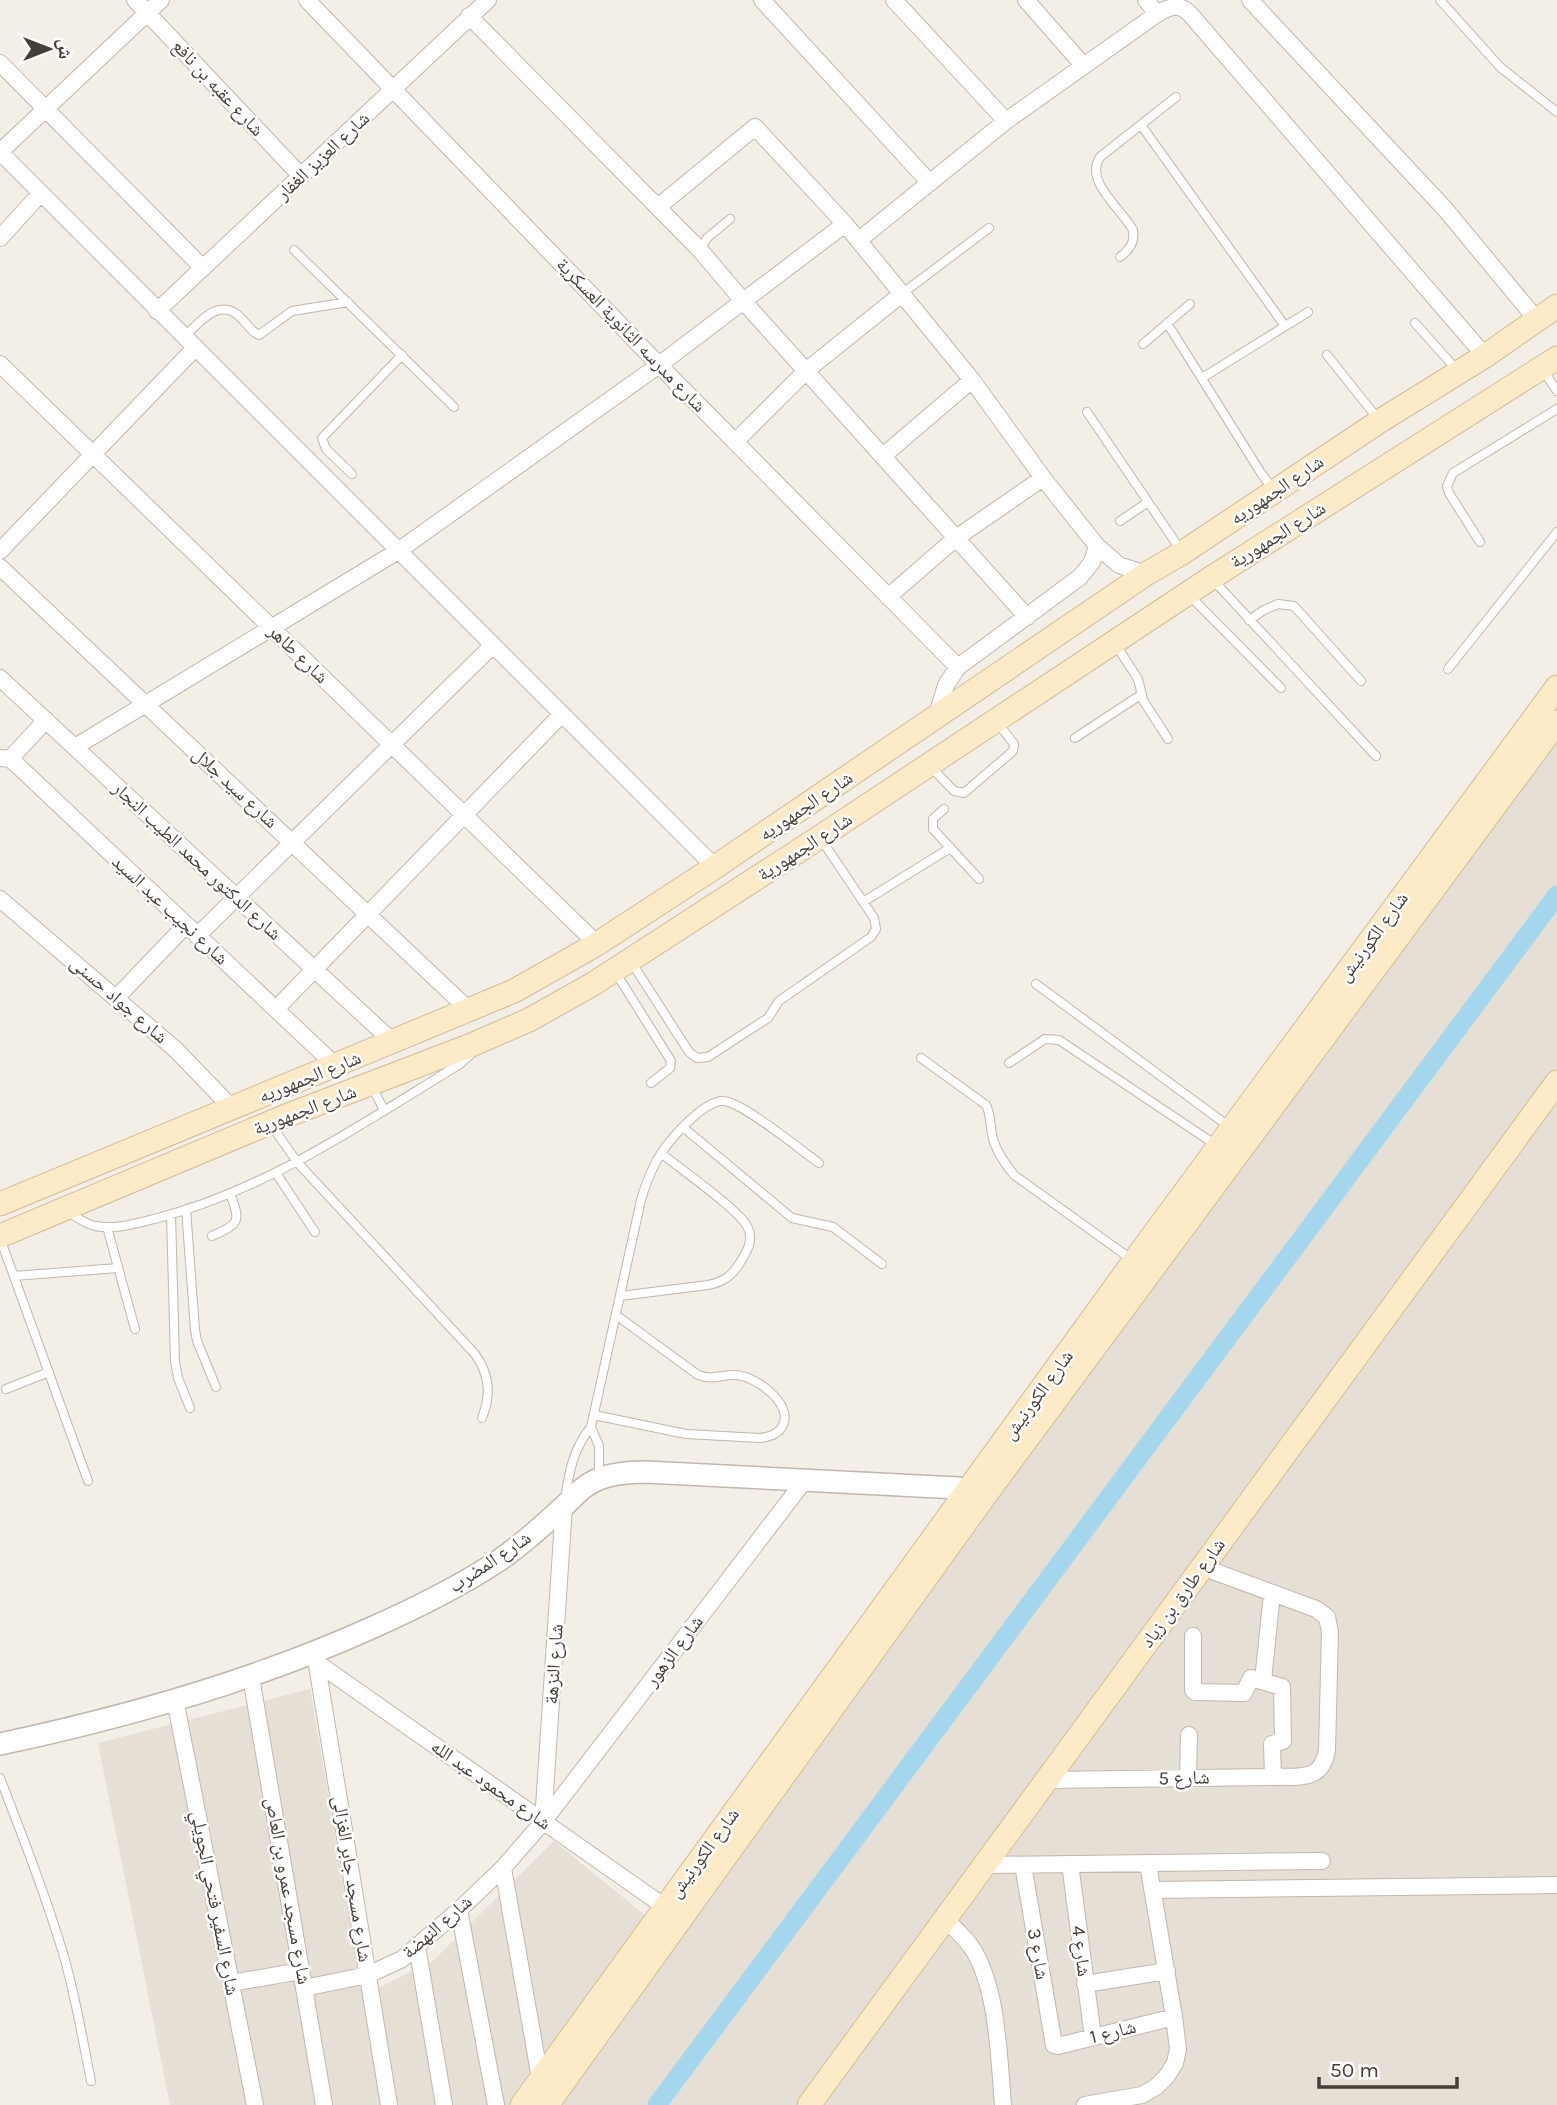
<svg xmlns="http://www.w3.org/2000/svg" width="1557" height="2105" font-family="Karla,'Noto Naskh Arabic',sans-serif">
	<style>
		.residential { fill: #e6dfd5 }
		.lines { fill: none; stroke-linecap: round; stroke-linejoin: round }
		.canal { stroke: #a4d7ee; stroke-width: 19 }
		.service-casing { stroke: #c1b7ac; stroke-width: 10 }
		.minor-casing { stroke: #c1b7ac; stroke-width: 18 }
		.tertiary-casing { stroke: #c1b7ac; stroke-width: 24 }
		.secondary-casing { stroke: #d1bc98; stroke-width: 25 }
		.service { stroke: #fff; stroke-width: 8 }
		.minor { stroke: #fff; stroke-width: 16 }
		.tertiary { stroke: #fff; stroke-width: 21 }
		.secondary { stroke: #fdeac6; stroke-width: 23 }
		.labels { text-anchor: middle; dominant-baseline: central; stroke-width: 5; stroke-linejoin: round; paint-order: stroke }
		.street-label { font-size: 19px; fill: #453e36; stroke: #fff }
	</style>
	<rect width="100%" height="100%" fill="#f3eee6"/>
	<!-- residential -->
	<path class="residential" d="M1557,711v1394h-1387l-72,-362 212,-54 53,307 71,-36 120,-119 109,89z"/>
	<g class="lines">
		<!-- canal -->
		<path class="canal" d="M657,2105l900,-1210"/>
		<defs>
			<path id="service" d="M1440,0l60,67 57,45
				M1141,125l144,201
				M294,250l160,157
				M700,250l7,-12 23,-19
				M1120,257c10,-8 15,-14 13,-27 -12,-22 -49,-48 -33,-73l76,-60
				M903,293l86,-65
				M1167,323l94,150 12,16
				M1415,323l42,47
				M184,337c14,-13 34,-40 55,-21 7,6 11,15 20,19l33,-24 56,-9
				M1143,344l47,-40
				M1327,355l51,64
				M1543,370l14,21
				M1202,378l106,-66
				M1087,412l95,140
				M352,474l-26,-25 -4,-11 80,-83
				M1120,521l28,-19
				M1480,542l-31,-49 -2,-7 6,-13 104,-64
				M1214,581l162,175
				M1190,596l91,92
				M1249,620l15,-10 14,-6 16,2 67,75
				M1116,645l22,34 5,21 25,39
				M1448,669l109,-137
				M1075,738l67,-44
				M930,766l24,25 10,2 49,-42 1,-7 -17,-22
				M944,809l-11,10v10l46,50
				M863,902l87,-54
				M632,963l57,89 8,6 11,-1 60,-39 11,-17 92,-64 5,-8 -2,-11 -53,-79
				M616,973l55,88 -1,7 -19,15
				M1036,984l195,144
				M921,1058l65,47c5,10 4,19 6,29 3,16 12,28 22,41l117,84
				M1009,1063l36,-24 14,1 157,105
				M372,1087l12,23
				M272,1126l25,36 178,192c15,21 16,41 7,64
				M684,1128l108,90 41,9 49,37
				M276,1173l39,59
				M186,1209l9,121 2,11 19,46
				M67,1211c9,6 18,13 28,15 20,4 43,-3 63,-8 110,-29 205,-95 302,-154l12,-11
				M171,1214l4,147 3,17 12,30
				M107,1227l28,102
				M212,1236c26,-12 30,-13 18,-42
				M0,1238l88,243
				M14,1276l104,-8
				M620,1296l88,-11c16,-3 25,-10 33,-24 7,-11 13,-22 6,-35 -9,-17 -68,-58 -86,-73
				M6,1389l43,-17
				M594,1415l92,19 74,4c10,-1 19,-4 23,-13 10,-22 -28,-49 -47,-50 -15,-1 -21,6 -38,0l-82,-60
				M591,1427l8,19v29
				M565,1499c4,-27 8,-50 26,-72l50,-227c4,-14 9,-27 16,-40 10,-18 46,-60 67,-59 18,1 78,50 95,62
				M0,1778c22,57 44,113 62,172 13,42 20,87 29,131"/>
			<path id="minor" d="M135,0l166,176
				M307,0l352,365 299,302
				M762,0l168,183
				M894,0l112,121
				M1026,0l57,65
				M1146,0l11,14
				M1250,0l195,209 92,111
				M469,16l231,234 44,52 283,315
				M0,63l203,205
				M0,152l715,715
				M0,152l161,-152
				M658,207l97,-80 90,97
				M0,238l41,-45
				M859,240l147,-119 151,-107c12,-7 22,-12 33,0l295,342
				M157,311l331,-311
				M0,364l597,580
				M735,442l72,-72 96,-77
				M884,455l88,-75
				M0,551l195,-203
				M0,567l469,443
				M888,597l68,-59 87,-60
				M0,678l394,365
				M936,718l10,-33 12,-18 122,-90 12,-15 5,-16
				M75,747l323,-196 261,-186 186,-141 127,156 71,98 54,68 22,19 27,9
				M0,758l10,1 6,5 321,303
				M10,759l36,-39
				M0,899l176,151 56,58
				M197,936l296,-291
				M117,997l69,-72
				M276,1009l286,-295
				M1193,1636v54l2,2 49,1 7,-15 31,9 1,54 -11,3 1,33
				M315,1653l74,452
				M316,1662l349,245
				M251,1677l73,428
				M1263,1681l9,-88
				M175,1700l80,405
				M1188,1778l1,-43
				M1047,1780l226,-3c26,-1 49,5 54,-27l3,-118 -3,-15 -11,-8 -114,-42
				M543,1822l21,-316
				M1070,1864l23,173
				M985,1865l337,-4
				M1023,1865l31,180 4,1 116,-29
				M503,1868l37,210
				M1153,1890l404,-5
				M459,1910l37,195
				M945,1919c10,10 22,20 29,32 24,41 25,108 29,154
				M417,1946l27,159
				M231,1983l70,-12
				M1085,1984l82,-13
				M304,1988l64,-13 34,-16 57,-49 44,-42 40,-46 262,-342
				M1085,2105l57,-10 14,-8 11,-11 8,-13 3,-14 -4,-32 -26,-153"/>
			<path id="tertiary" d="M0,1744c127,-27 251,-62 369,-115 43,-19 84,-39 123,-64 25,-16 48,-37 70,-57 12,-11 21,-23 37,-29 15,-6 31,-7 47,-7l312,16 25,8"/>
			<path id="secondary" d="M0,1204l514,-213 83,-47 118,-77 431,-293 36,-21 198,-132 105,-65 72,-50
				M0,1236l286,-120 183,-70 60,-26 64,-36 227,-147 391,-259 346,-220
				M522,2105l612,-844 423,-574
				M547,2105l437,-608 573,-775
				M809,2105l748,-1023"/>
		</defs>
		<!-- service casing -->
		<use href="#service" class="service-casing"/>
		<!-- minor casing -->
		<use href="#minor" class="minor-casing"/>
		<!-- tertiary casing -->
		<use href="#tertiary" class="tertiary-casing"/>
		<!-- secondary casing -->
		<use href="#secondary" class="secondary-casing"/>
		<!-- service -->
		<use href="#service" class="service"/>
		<!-- minor -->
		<use href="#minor" class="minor"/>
		<!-- tertiary -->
		<use href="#tertiary" class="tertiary"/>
		<!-- secondary -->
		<use href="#secondary" class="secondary"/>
	</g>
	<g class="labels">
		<!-- street labels -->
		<g class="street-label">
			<text transform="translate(218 88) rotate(47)">شارع عقبه بن نافع</text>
			<text transform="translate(323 156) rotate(-43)">شارع العزيز الغفار</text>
			<text transform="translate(631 335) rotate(46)">شارع مدرسه الثانوية العسكرية</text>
			<text transform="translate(1277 490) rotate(-34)">شارع الجمهوريه</text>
			<text transform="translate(1278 535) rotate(-32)">شارع الجمهورية</text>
			<text transform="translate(298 654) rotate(44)">شارع طاهر</text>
			<text transform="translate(235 788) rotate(43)">شارع سيد جلال</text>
			<text transform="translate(806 806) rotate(-34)">شارع الجمهوريه</text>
			<text transform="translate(805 847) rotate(-33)">شارع الجمهورية</text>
			<text transform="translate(197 861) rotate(43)">شارع الدكتور محمد الطيب النجار</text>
			<text transform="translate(170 910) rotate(43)">شارع نجيب عبد السيد</text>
			<text transform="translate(1373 937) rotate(-54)">شارع الكورنيش</text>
			<text transform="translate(119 1000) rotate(41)">شارع جواد حسنى</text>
			<text transform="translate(310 1077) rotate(-22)">شارع الجمهوريه</text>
			<text transform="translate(305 1110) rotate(-21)">شارع الجمهورية</text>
			<text transform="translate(1038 1395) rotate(-54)">شارع الكورنيش</text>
			<text transform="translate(490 1562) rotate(-34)">شارع المضرب</text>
			<text transform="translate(1183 1593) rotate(-54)">شارع طارق بن زياد</text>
			<text transform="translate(674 1651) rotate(-53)">شارع الزهور</text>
			<text transform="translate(554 1664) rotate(-86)">شارع النزهة</text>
			<text transform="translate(1184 1778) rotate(-1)">شارع 5</text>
			<text transform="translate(491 1785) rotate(35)">شارع محمود عبد الله</text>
			<text transform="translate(704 1853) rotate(-54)">شارع الكورنيش</text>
			<text transform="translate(352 1879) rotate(81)">شارع مسجد جابر الغزالى</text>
			<text transform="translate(288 1891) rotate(80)">شارع مسجد عمرو بن العاص</text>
			<text transform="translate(215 1903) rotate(79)">شارع السفير فتحي الجويلي</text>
			<text transform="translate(437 1927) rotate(-41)">شارع النهضة</text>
			<text transform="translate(1081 1951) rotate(83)">شارع 4</text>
			<text transform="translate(1038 1954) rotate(80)">شارع 3</text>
			<text transform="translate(1113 2032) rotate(-14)">شارع 1</text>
		</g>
	</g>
	<!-- north arrow -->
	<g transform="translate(49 49) rotate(90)" stroke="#ffffff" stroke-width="5" paint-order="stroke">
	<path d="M0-5L12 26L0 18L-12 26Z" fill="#453e36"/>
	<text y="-10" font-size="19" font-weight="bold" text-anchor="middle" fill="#453e36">ش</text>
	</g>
	<!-- scale -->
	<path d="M1319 2077v10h138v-10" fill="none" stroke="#453e36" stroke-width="3.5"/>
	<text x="1330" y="2077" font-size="21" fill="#453e36" stroke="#ffffff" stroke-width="5" paint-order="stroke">50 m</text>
</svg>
